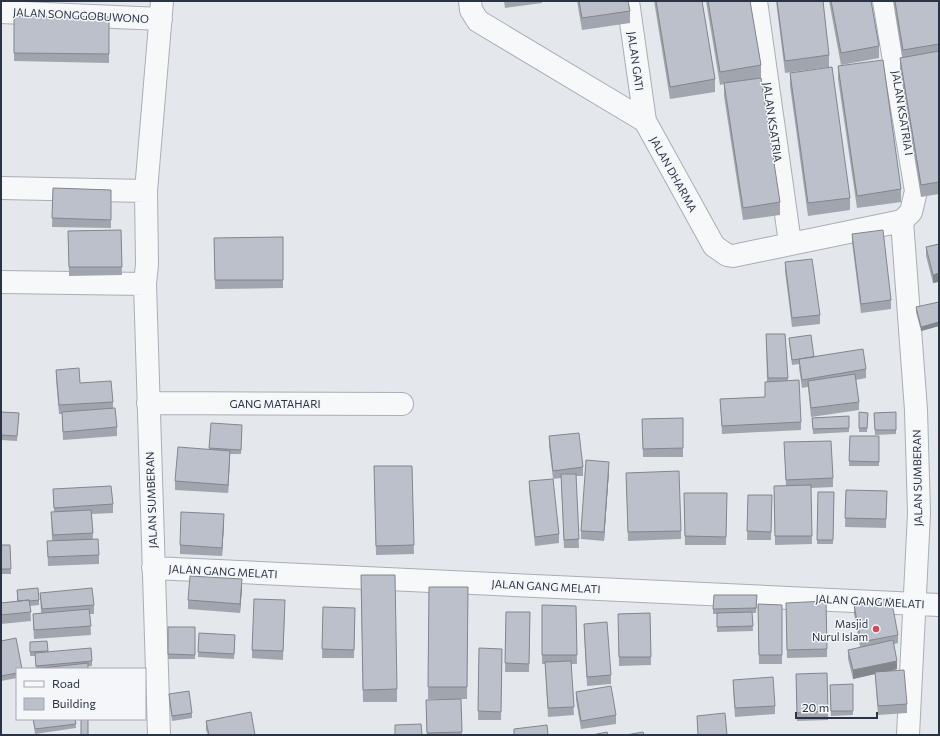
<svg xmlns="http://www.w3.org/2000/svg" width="940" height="736" font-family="Commissioner,sans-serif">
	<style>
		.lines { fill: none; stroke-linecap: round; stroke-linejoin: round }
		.street-casing { stroke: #a9aeb7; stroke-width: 24 }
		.street { stroke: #f7f8fa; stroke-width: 22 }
		.wall { fill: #a1a5ae }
		.shaded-wall { fill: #83868d }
		.building { fill: #bbc0ca; stroke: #83868d }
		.poi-dot { fill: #d1495b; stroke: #f4f6f9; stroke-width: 1.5 }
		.labels { text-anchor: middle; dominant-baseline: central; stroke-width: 3; stroke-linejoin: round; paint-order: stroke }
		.street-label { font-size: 11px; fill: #2b3445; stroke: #f4f6f9 }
		.poi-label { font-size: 11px; fill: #2b3445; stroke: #f4f6f9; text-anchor: end }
	</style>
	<rect width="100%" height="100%" fill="#e4e7ec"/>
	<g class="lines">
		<defs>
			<path id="street" d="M470,1l1,9 7,11 167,100 69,125 13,9 6,1 169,-35
				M628,1l17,120
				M756,1l34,242
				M884,1l32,190 -5,21 -9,9
				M1,12l160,7
				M1,188l145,3
				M902,221l14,189 3,103 -11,222
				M1,282l144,2
				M148,403l254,1
				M153,568l786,37
				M159,735l-14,-451 2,-20 -1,-73 16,-190"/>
		</defs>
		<!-- street casing -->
		<use href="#street" class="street-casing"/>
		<!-- street -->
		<use href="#street" class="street"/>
	</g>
	<!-- wall -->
	<path class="wall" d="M504,1h38v2l-37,5z
		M577,1h51l2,10v12l-48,7z
		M654,1h48l13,78v13l-45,7z
		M706,1h44l11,64v13l19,124v13l-37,5 -19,-124v-12l-4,1z
		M776,1h47l6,54v12l-44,6z
		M829,1h42l8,45v12l-38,7z
		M893,1h46v193l-18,3 -21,-127v-12l2,-1z
		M14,16l95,1v46l-95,-2z
		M838,66l63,123v13l-44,6 -19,-129z
		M790,73l60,125v12l-42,6 -18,-130z
		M53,188l58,2v38l-59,-1z
		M121,230l1,45 -53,1 -1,-45z
		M852,234l39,66v9l-30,4 -9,-71z
		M283,237v51l-68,1 -1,-51z
		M939,244v46l-1,-8 -5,1 -7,-27v-9z
		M785,262l35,53v9l-28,3 -7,-56z
		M939,302v24l-18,5 -5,-19v-5z
		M766,334h19l3,47 13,41v8l-79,4 -2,-35 45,-2v-15h2z
		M789,338l25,19 52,12v9l-10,2 3,22v8l-48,7 -3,-30 -6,1 -3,-20v-4l-7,1 -3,-23z
		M56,370l24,13 33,19v7l4,18v9l-54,4 -1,-26h-3l-3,-35z
		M1,412l18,1 -2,28 -16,-1z
		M859,412l9,1 -1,19h-8z
		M896,412v22l-21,1 -1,-22z
		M849,416v16l-36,2 -1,-16z
		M683,418v39h-40l-1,-38z
		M211,423l31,6 -1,25h-11l-2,39 -53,-3v-9l34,-32z
		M549,436l34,31v9h-7l3,72h-15l-3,-70 -8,1 -4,-34z
		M850,436h29v30h-30z
		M784,442l49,36v9l-22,1 1,56 -37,1 -1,-59h12z
		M374,466h38l2,88 -38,1z
		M609,471l-5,70 -23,-2v-8z
		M626,473l55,58v8l-53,2z
		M529,481l30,53v9l-24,3 -6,-56z
		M53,489l60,15v9l-21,1 1,25 6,16v9l-51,2 -1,-25h5l-1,-29h3z
		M846,490l41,1 -1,37 -41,-1z
		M818,492h16l-1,52h-16z
		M684,493h43l-1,52h-41z
		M748,495h24l-1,45h-24z
		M224,523l-2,33 -42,-2v-9z
		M1,545h9l1,29h-10z
		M429,587h39l-1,112h-6l1,36h-35l-1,-26 24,-10h-22z
		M242,588l-2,25 -52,-4v-9z
		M361,588l36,101v13h-34z
		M17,590l22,10v5l-9,1 1,15 -30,3v-21l16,-2z
		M40,593l54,12v9h-4l1,21 -57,4 -1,-17v-8l8,-1z
		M757,595l-1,18h-4l1,18 -36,1v-18h-4v-5z
		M758,604l24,1v59h-23z
		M542,605l34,1 1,58h-6l3,51 -26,2 -3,-53h-3z
		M854,605l44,30v8l-4,1 3,25 -6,2 16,33v9l-29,2 -3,-41 -22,5 -5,-20v-9l12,-3 -6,-33z
		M323,607l32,1 -1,50h-32z
		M285,609l-2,51 -31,-2v-8z
		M506,612h24l-1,60h-24z
		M786,612l41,37v8l-40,1z
		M650,613l1,52 -32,1 -1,-52z
		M584,624l27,51v9l-24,2 -3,-53z
		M168,627h27v32h-27z
		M199,633l36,2 -1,24 -36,-2z
		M1,641l16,28v9l-16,3z
		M47,641l1,11 44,9v5l-56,3 -1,-13h-5v-10z
		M479,648l23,10 -1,62h-23z
		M796,674l32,37v9l-31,1z
		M733,680l42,26v8l-40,3 -2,-29z
		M853,684v31l-22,1 -1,-31z
		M576,692l40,23v9l-35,5 -5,-29z
		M169,694l23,19v5l-20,3 -3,-22z
		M33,719h42l1,9 -41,6z
		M206,721l49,14h-47l-2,-5z"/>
	<!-- shaded-wall -->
	<path class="shaded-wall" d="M939,273v8l-1,-3v4l-5,1v-8z
		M939,322v4l-18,5v-4z
		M230,451v9l-2,33v-8z
		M609,462v9l-5,70v-9z
		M224,514v9l-2,33v-8z
		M242,579v9l-2,25v-9z
		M897,661v8l-44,10v-9z"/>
	<!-- building -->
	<path class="building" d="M579,1h49l2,10 -48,7z
		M656,1h46l13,78 -45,8z
		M708,1h42l11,64 -41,7z
		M777,1h46l6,54 -44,6z
		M831,1h40l8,45 -38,7z
		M895,1h44v43l-36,6z
		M14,16l95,1v37l-95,-1z
		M939,51v131l-18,3 -21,-127z
		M883,60l18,129 -44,7 -19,-130z
		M832,67l18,131 -42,5 -18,-130z
		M761,78l19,124 -37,6 -19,-125z
		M53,188l58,2v30l-59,-2z
		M121,230l1,37h-53l-1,-36z
		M883,230l8,70 -30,4 -9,-70z
		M283,237v43h-68l-1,-42z
		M939,244v29l-6,2 -7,-28z
		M812,259l8,56 -28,3 -7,-56z
		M939,302v20l-18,5 -5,-20z
		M766,334h19l3,44h-20z
		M811,335l3,22 -22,3 -3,-22z
		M863,349l3,20 -64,11 -3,-21z
		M79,368l1,15 31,-2 2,21 -54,3 -3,-35z
		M855,374l4,28 -48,6 -3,-27z
		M799,380l2,42 -79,4 -2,-27 45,-2v-15z
		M115,408l2,19 -54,5 -1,-20z
		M1,412l18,1 -2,23 -16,-1z
		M859,412l9,1 -1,15h-8z
		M896,412v18h-21l-1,-17z
		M849,416v12l-36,1 -1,-11z
		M683,418v30l-40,1 -1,-30z
		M211,423l31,2 -1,25 -32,-2z
		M579,433l4,34 -30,4 -4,-35z
		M850,436h29v26l-30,-1z
		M831,441l2,37 -47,2 -2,-38z
		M178,447l52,4 -2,34 -53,-4z
		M586,460l23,2 -5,70 -23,-1z
		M374,466h38l2,79 -38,1z
		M679,471l2,60 -53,1 -2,-59z
		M561,474h15l3,65 -15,1z
		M553,479l6,55 -24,3 -6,-56z
		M811,485l1,51h-37l-1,-50z
		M111,486l2,18 -59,4 -1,-19z
		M846,490l41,1 -1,28 -41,-1z
		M818,492h16l-1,48h-16z
		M684,493h43l-1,44 -41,-1z
		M748,495h24l-1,37 -24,-1z
		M91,510l2,23 -40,2 -2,-23z
		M181,512l43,2 -2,34 -42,-3z
		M98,539l1,16 -51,2 -1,-16z
		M1,545h9l1,24h-10z
		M361,575h34l2,114 -34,1z
		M190,576l52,3 -2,25 -52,-4z
		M429,587h39l-1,100h-39z
		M38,588l1,12 -10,1v-1l-11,1 -1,-11z
		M92,588l2,17 -52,4 -2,-16z
		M714,595h43l-1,13 -43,1z
		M891,598l7,37 -37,7 -7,-37z
		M254,599l31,1 -2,51 -31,-1z
		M29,600l2,12 -30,3v-12z
		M826,601l1,48 -40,1 -1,-47z
		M758,604l24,1v50h-23z
		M542,605l34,1 1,49h-35z
		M323,607l32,1 -1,42 -32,-1z
		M89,609l2,17 -57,4 -1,-16z
		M506,612h24l-1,52 -24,-1z
		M752,612l1,14 -36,1v-14z
		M650,613l1,44h-32l-1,-43z
		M607,622l4,53 -24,2 -3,-53z
		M168,627h27v28l-27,-1z
		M199,633l36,2 -1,19 -36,-2z
		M16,638l6,31h-5v4l-16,3v-35z
		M893,640l4,21 -44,9 -5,-20z
		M47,641l1,10 -18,1v-10z
		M91,648l1,13 -56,5 -1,-13z
		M479,648l23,1 -1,63 -23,-1z
		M571,661l3,46 -26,1 -3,-46z
		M88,663v6h-55z
		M904,670l3,34 -29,2 -3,-34z
		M827,673l1,38 -31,2 -1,-39z
		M773,677l2,29 -40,2 -2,-28z
		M853,684v27h-22l-1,-26z
		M611,686l5,29 -35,6 -5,-29z
		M189,691l3,22 -20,3 -3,-22z
		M461,699l1,33 -35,1 -1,-33z
		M251,712l4,23h-46l-3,-14z
		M725,713l2,22h-29l-1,-19z
		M33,719h42l1,5 -41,5z
		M81,719h7v16h-7z
		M421,724l1,11h-27v-10z
		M547,725l1,10h-34v-6z
		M607,732l1,3h-16z
		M643,732l1,3h-18z"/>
	<!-- markers -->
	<circle class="poi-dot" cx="876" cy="629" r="4"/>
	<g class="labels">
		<!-- street labels -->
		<g class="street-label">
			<text transform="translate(81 15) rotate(3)">JALAN SONGGOBUWONO</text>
			<text transform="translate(636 61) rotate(82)">JALAN GATI</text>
			<text transform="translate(903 113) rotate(81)">JALAN KSATRIA I</text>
			<text transform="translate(773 122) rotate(82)">JALAN KSATRIA</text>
			<text transform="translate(674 174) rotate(61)">JALAN DHARMA</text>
			<text x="275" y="403">GANG MATAHARI</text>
			<text transform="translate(917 478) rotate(-91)">JALAN SUMBERAN</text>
			<text transform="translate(151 500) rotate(-92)">JALAN SUMBERAN</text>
			<text transform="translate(223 571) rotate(3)">JALAN GANG MELATI</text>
			<text transform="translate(546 586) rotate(3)">JALAN GANG MELATI</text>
			<text transform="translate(870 601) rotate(3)">JALAN GANG MELATI</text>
		</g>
		<!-- poi labels -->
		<g class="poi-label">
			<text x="868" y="623">Masjid<tspan x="868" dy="13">Nurul Islam</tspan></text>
		</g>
	</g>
	<!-- border -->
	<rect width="940" height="736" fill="none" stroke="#2b3445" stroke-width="4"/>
	<!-- legend -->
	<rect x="16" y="668" width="130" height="52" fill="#f4f6f9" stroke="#a4a8b1"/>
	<rect x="24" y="681" width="20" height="6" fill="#f7f8fa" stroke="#a4a8b1"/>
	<text x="52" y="688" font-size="12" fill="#2b3445">Road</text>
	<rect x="24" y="698" width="20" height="12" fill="#bbc0ca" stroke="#a4a8b1"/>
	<text x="52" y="708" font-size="12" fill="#2b3445">Building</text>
	<!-- scale -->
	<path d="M796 712v6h81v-6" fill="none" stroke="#2b3445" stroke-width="2"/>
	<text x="802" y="712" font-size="12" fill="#2b3445" stroke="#f4f6f9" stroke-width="3" paint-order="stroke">20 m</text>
</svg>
